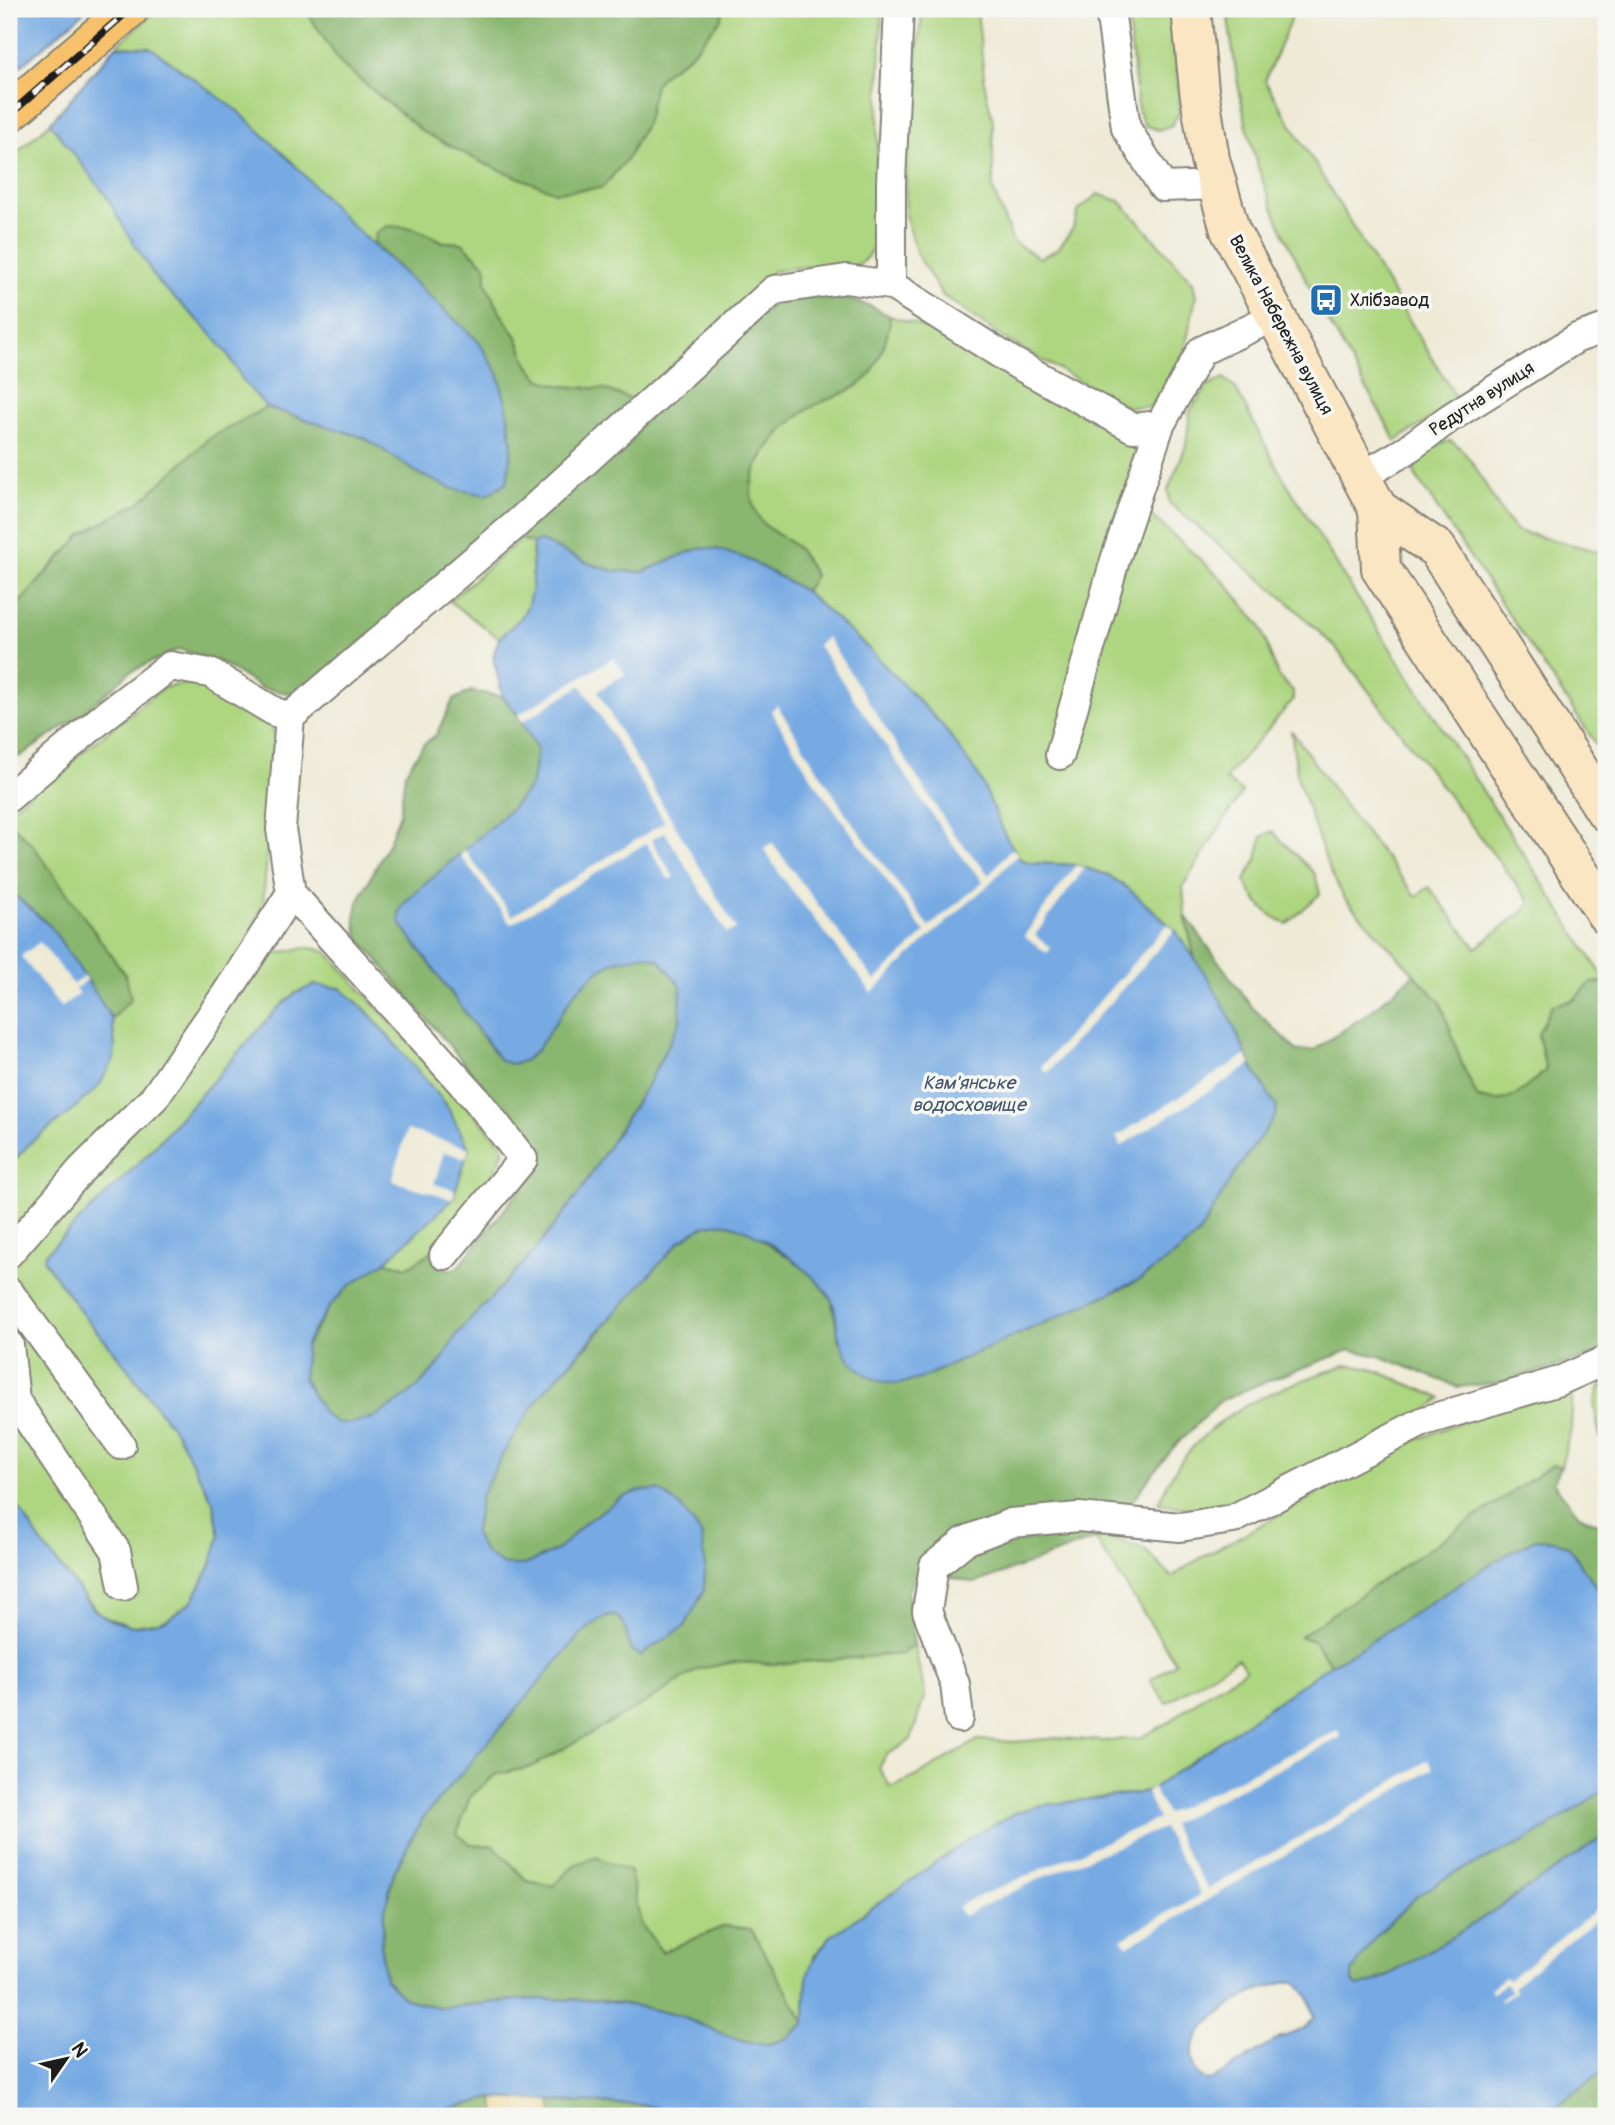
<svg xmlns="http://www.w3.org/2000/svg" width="1615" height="2125" font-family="Pangolin,sans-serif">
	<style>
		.green { fill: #aed681; stroke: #65794e; stroke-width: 2 }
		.forest { fill: #8ab76f; stroke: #536a46; stroke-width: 2 }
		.sand { fill: #eeda9e; stroke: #857b5d; stroke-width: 2 }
		.water { fill: #77aae3; stroke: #4a6380; stroke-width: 2; fill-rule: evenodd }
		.pier { fill: #eeead5 }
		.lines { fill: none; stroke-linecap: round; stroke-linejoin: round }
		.street-casing { stroke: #858378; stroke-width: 32 }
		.secondary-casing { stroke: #858378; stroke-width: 42 }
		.highway-casing { stroke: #858378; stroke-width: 42 }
		.street { stroke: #fff; stroke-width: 28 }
		.secondary { stroke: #fbe6c4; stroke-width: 38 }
		.highway { stroke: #f6c16b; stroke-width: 38 }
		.rail-casing { stroke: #1c1c1c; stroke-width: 8 }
		.rail { stroke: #f6f6f2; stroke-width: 5; stroke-dasharray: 16; stroke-linecap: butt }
		.labels { text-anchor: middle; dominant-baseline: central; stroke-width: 7; stroke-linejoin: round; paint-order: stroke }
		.poi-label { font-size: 18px; fill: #1c1c1c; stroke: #f6f6f2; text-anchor: start }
		.street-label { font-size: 18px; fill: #1c1c1c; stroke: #f6f6f2 }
		.water-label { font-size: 19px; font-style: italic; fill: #40556c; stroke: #f6f6f2 }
	</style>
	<rect width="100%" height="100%" fill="#f6f6f2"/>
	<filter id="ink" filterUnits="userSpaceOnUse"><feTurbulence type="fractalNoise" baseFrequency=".0143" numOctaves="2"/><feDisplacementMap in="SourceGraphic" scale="14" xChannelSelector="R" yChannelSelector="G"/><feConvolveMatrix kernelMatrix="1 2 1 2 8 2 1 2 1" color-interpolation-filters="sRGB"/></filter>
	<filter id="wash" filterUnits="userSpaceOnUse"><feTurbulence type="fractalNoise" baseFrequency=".00686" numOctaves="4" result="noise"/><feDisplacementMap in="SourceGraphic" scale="28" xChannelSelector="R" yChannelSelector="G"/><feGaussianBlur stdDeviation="1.57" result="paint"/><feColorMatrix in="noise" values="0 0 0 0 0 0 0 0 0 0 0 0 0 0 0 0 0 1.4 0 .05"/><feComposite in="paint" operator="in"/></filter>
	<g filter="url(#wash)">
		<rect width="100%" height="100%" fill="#eeead5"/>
		<!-- green -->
		<path class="green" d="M158,9h147l36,55 261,124 25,-29 20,-38 7,-37 12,-12 24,-17 30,-35 4,-11h158l-8,236c-18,38 -40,20 -72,22 -9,0 -19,3 -28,4l-139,130 -31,-12 -43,-3 -20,-6 -13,-15 -11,-28 -16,-23 -15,-31v-17l-24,-23 -18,-1 -31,-14 65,113 -309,136 -29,25 -58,33 -28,28 -45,54v-458l41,-36 66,-77z
			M923,9h54l8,78 8,34v68l20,53 27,16 18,-9 15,-21 6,-18 19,-16 22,7 73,81 3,14 -18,86 -29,25h-22l-124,-69 -61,-43 -25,-41 -12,-40 4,-103z
			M1127,9h46l7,102 -8,14 -14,5 -14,-5 -6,-16z
			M1227,9h68l-30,72 193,320 -62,40c-48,-88 -105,-175 -137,-271 -17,-52 -25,-107 -32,-161z
			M890,316l37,12 160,89 53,33 -11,42 23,24 72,65 36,44 18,51 15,15v9l-68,79 17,13 -59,94 2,29 10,44 -20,-29 -67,-55 -32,-10 -45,-2 -11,-4 -15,-24 -25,-57 -37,-52 -74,-77 -64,-58 10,-16c-6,-9 -13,-23 -22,-30 -18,-14 -32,-16 -40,-40 -11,-35 28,-78 55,-96 19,-11 41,-15 57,-29 12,-10 25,-49 25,-64z
			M1224,378l12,11 41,78 71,116 258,398 -15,2 -53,51 8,36c-24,21 -34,36 -68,28l-15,-31 -22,-64 -97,-105 -16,-32 -30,-86 -7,-50 57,80 68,86 13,-9 47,61 49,-38 5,-8 -195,-255 -48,-46 -118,-98 -1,-13 18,-44 4,-35 18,-25z
			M1451,441c27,17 41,66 66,90l89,22v206l-191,-284c-4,-18 20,-32 36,-34z
			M521,539l12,4c-3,24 5,56 -13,76 -7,7 -14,12 -21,19l-50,-37z
			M200,682l72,43 4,16 -13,163 -13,30 13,21c25,-1 39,-13 64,-3l177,195c-7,32 -48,83 -73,105 -6,6 -16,10 -23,15l-23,-5 67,-63 7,-24 -163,-182 -20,17 -129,145 -101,98 -2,8 39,54 34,40 60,79 36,68 7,34 -10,31 -18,34 -24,18 -13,4 -23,3 -31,-10 -58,-71 -34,-52v-327l23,-25 35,-26 48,-67 -3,-29 19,-20 -122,-177v-12l155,-123z
			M1272,831l43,43 5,20 -33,30c-20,-8 -34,-24 -42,-44l12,-21 5,-22z
			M1345,1365l23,2 73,31 -16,15 -184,96 -43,1 -40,-7c6,-10 10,-23 17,-33 43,-64 102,-80 170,-105z
			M1606,1378v55l-6,5 -6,-33 8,-25z
			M1573,1384l-2,45 -10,37h-9l-251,171 12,4 18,23 -178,124 -7,4 -109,14 -22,7 -38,21 -147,103 -16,19 -8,42 -1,25 -55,-94 -25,-3 -63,26 -21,-28 -11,-52 -56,-7 -21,21 -26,-5 -33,-35 -23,-2 -15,-10 14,-37 25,-22 36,-8 121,-68 46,-30 36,-7 42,2 126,-10 12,-10 11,50 -14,46 -25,15 -7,13 12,20 26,-12 61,-36 37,2 43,-4 47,3 35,-3 29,-16 34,-26 43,-26 -8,-12 -72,45 -16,-23 26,-17 -80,-123 9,-4 39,13 28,28 25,-17 212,-117 92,-38z"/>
		<!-- forest -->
		<path class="forest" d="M305,9h419l-4,11 -30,35 -24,17 -11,12 -8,37 -20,38 -25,29 -47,4 -70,-28 -62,-32 -82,-68z
			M388,226l25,2 31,14 18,1 24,23v17l15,31 16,23 11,28 13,15 20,6 43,3 31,12 -141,132 -166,137 -35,24 -32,-6 -39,-25 -43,-14 -49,23 -46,41 -62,42 -13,5v-143l3,-6 70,-77 58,-32 68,-63 58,-32 99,31 56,37 86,7 5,-37 -5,-37 -9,-35 -124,-130 2,-10z
			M832,294l41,13 17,9c0,15 -13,55 -25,64 -16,14 -38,18 -57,29 -27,18 -67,61 -55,96 8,25 23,26 41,40 9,7 15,21 21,31l-10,15 -60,-33 -56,-6 -46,20 -29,-1 -24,-7 -49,-23 -8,2 -12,-4 3,-7 252,-231z
			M471,691l32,6 15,18 19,34 -5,35 -21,25 -51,46 -60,68 100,137 11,4 12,-3 14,-11 39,-59 22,-20 17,-10 30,-6 15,5 21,26 -1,36 -30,58 -70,112 -48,62 -75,80 -16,28 -22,24 -25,19 -20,12 -21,6h-16l-13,-9 -21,-36 3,-33 25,-41 18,-18 36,-24 23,5 22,-14 6,10 13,7 9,-3 84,-104 -2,-14 -45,-49 -137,-163 -3,-19 3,-16 30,-58 12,-31 5,-40 19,-29 12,-9 17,-35z
			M9,822l23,22 94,132 5,23 -19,20 -61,-92 -42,-37z
			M1185,915l66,91 46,45 17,-1 56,-38 44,-38 27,29 22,64 15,31c34,8 44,-7 68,-28l-8,-36 14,-29 22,-5 17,-17 15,-1v370l-108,31 -40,4 -79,-31 -29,-6 -88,33 -42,18 -48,48 -67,87 -130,47 -27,-7h-32l-8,15 6,53 -12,10 -126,10 -42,-2 -36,7 -46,30 -121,68 -36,8 -25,22 -13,37 14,10 23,2 33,35 26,5 21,-21 22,-8 34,15 11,52 21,28 63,-26 26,3 54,94 -17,15 -17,6 -18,-1 -25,-7 -48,-20 -39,-9 -45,-7 -70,-1 -85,9 -35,-9 -21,-20 -4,-32 4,-38 9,-37 27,-53 159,-184c11,-9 35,-32 44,-10 3,7 4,16 6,24l11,6 -55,-133 -27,27 -34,16h-21l-19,-11 -11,-19 7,-40 29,-54 30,-46 49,-51 63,-74 27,-28 23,-17 24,-2 22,7 65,44 19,27 7,40 80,38 218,-98 38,-26 23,-20 36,-61 41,-58 1,-8 -25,-43 -23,-51 -33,-55z
			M1552,1465l9,1 -8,16 26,33 27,13v73l-38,-55 -73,15 -142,92 -22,11 -18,-23 -13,-5z
			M1606,1789v46c-58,39 -115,80 -176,116 -23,13 -46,30 -72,35l-6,-5v-9l23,-35 43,-42 36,-22 70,-31z
			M1606,2069v37l-13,10h-50z
			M493,2098l4,18h-79z
			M550,2101l94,4 16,4 9,7h-115z"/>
		<!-- sand -->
		<path class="sand" d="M493,2098l57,3 4,15h-57z"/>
		<!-- water -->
		<path class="water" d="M9,9h75l-1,4 -62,53c-14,-19 -12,-35 -12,-57z
			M116,46l34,1 88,64 54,51 50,54 136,125 20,32 9,35 5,37 -5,37 -20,13 -34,-6 -32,-14 -56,-37 -99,-31 -22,-25 -17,-29 -21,-25 -48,-46 -35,-56 -16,-29 -57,-74z
			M541,541l49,23 24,7 29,1 46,-20 13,-4 14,1 29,9 60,33 64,58 74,77 37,52 25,57 15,24 11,4 45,2 32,10 21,14 46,41 35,51 18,33 23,51 26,43 -2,8 -41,58 -36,61 -23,20 -38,26 -218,98c-7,2 -14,4 -21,5 -27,0 -52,-20 -59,-46 -3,-11 -2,-26 -7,-37 -11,-25 -77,-73 -105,-77 -20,-3 -33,7 -48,18l-139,154 -30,45 -29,54 -7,40 11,18 18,12h22l34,-16 27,-27 34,-24 20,-7 19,-1 21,16 21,28 4,28 -1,28 -19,36 -44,29 -11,-6c-2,-8 -3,-17 -6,-24 -9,-22 -33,1 -44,10l-158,184 -28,53 -9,37 -4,38 4,32 21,20 35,9 85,-9 70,1 45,7 39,9 48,20 25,7 18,1 17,-6 17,-15c1,-42 -3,-53 25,-86l147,-103 38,-21 22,-7 109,-14 7,-4 178,-124 22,-11 142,-92 40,-22 19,1 14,6 38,55v188l-82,53 -70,31 -36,22 -43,42 -23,35v9l6,5c27,-5 49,-22 72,-36 61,-35 118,-76 176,-115v234l-63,47h-874l-9,-7 -16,-4 -151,-7 -75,18h-409v-623l34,52 50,64 17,11 22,6 23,-3 13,-4 24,-18 18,-34 10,-31 -7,-34 -36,-68 -60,-79 -34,-40 -39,-55 2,-7 101,-98 129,-145 20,-17 18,-8 26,3 26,22 80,94 23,44 -16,51 -68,63 -36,24 -18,19 -19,27 -6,13 -3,33 21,36 13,9h16l21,-6 20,-12 25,-19 22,-24 16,-28 75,-80 48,-62 70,-112 30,-58 1,-36 -21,-26 -15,-5 -30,6 -17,10 -22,20 -39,59 -13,11 -13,3 -11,-4 -100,-137 -1,-11 6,-10 106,-93 21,-25 5,-35 -19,-34 -15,-18 -10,-40 6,-19 22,-20 7,-13 4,-18 1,-44zM1287,1982h8c13,9 15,20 19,35l-9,12 -25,9 -70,43c-8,-1 -13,-5 -16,-13 -13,-34 39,-68 66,-78 8,-4 18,-5 27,-8z
			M9,890l42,37 36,53 25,39 3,29 -1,11 -15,27 -32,29 -35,26 -23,25z"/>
		<!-- pier -->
		<path class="pier" d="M827,637l125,195 37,43 23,-27 6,6 -33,34 -60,53 -53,52 -91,-117 -17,-27 8,-6 103,138 50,-48 -110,-150 -44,-72 6,-6 67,106 85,116 54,-45 -34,-42 -131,-195z
			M613,658l12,16 -27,17 19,36 119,202 -9,4 -62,-101 -14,8 23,37 -5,3 -23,-37 -135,81 -51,-69 5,-5 47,66 153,-94 -84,-137 -59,37 -4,-7z
			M1076,865l9,3 -50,67 16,13 -4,5 -23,-17z
			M1168,924l7,6 -128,143 -6,-6z
			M40,942l33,42 11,-7 3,3 -12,9 4,5 -18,14 -40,-52z
			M1246,1055l5,10 -130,81 -5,-9z
			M407,1130l62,18 -3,10 -22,-6 -10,32 21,6 -2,9 -61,-18z
			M1338,1730l3,7 -170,87 20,38 17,27 132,-75 88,-54 5,9 -305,177 -7,-7 80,-45 -38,-66 -122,50 -78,38 -5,-9 10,-6 190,-82 -12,-27 7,-4 14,26z
			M1606,1902v10l-93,74 3,5 -15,11 -2,-2 13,-10 -6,-7 -13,10 -3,-4 15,-12 3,3z"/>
	</g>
	<g filter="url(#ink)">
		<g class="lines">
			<defs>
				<path id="street" d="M1110,9l16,119 37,59 54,-2
					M891,285v-103l8,-173
					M1361,477l44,-26 46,-34 126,-79 29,-10
					M1060,755l55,-195 45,-135
					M9,797l98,-83 63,-48 40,7 65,39 15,5
					M9,1253l73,-84 72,-71 72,-104 65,-101
					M444,1255l79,-96 -46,-59 -186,-207 -10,-64 9,-112 224,-191 260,-236 72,-11 45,6 122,77 120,66 27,-3 41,-74 75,-35
					M9,1292l112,153
					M9,1345l6,55 101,151 7,35
					M959,1718l-4,-34 -28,-73 7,-45 31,-25 46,-18 68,-6 101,10 53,-8 191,-98 135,-40 47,-21"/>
				<path id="secondary" d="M1191,9l8,81 11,69 20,71 148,279 3,60 225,345
					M1378,509l59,40 169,263"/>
				<path id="highway" d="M9,113l120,-104"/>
			</defs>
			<!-- street casing -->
			<use href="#street" class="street-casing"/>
			<!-- secondary casing -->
			<use href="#secondary" class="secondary-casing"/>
			<!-- highway casing -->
			<use href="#highway" class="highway-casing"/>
			<!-- street -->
			<use href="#street" class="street"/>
			<!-- secondary -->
			<use href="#secondary" class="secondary"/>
			<!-- highway -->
			<use href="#highway" class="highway"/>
			<defs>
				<path id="rail" d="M9,115l121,-106"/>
			</defs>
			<!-- rail casing -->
			<use href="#rail" class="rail-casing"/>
			<!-- rail -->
			<use href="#rail" class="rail"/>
		</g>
	</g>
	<!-- icons -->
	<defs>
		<symbol id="bus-square" viewBox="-11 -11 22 22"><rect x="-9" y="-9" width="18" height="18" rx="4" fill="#1f6fb2" stroke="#f6f6f2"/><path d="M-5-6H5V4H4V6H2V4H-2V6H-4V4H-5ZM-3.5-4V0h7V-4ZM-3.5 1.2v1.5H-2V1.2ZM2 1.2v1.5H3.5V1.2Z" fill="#fff"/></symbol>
	</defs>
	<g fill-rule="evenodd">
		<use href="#bus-square" x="1307" y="281" width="38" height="38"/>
	</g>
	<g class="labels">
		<!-- poi labels -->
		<g class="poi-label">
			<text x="1350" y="300">Хлібзавод</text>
		</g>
		<!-- street labels -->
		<g class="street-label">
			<text transform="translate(1281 325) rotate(62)">Велика Набережна вулиця</text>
			<text transform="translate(1482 399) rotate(-33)">Редутна вулиця</text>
		</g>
		<!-- water labels -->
		<g class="water-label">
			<text x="969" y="1083">Кам'янське<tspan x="969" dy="22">водосховище</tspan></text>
		</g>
	</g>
	<!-- margin -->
	<rect width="1615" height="2125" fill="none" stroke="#f6f6f2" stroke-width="35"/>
	<!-- north arrow -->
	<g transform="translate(66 2059) rotate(56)" stroke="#f6f6f2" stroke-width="5" paint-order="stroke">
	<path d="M0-5L12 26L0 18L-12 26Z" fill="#1c1c1c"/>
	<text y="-10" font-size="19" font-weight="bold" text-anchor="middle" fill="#1c1c1c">N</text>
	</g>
</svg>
